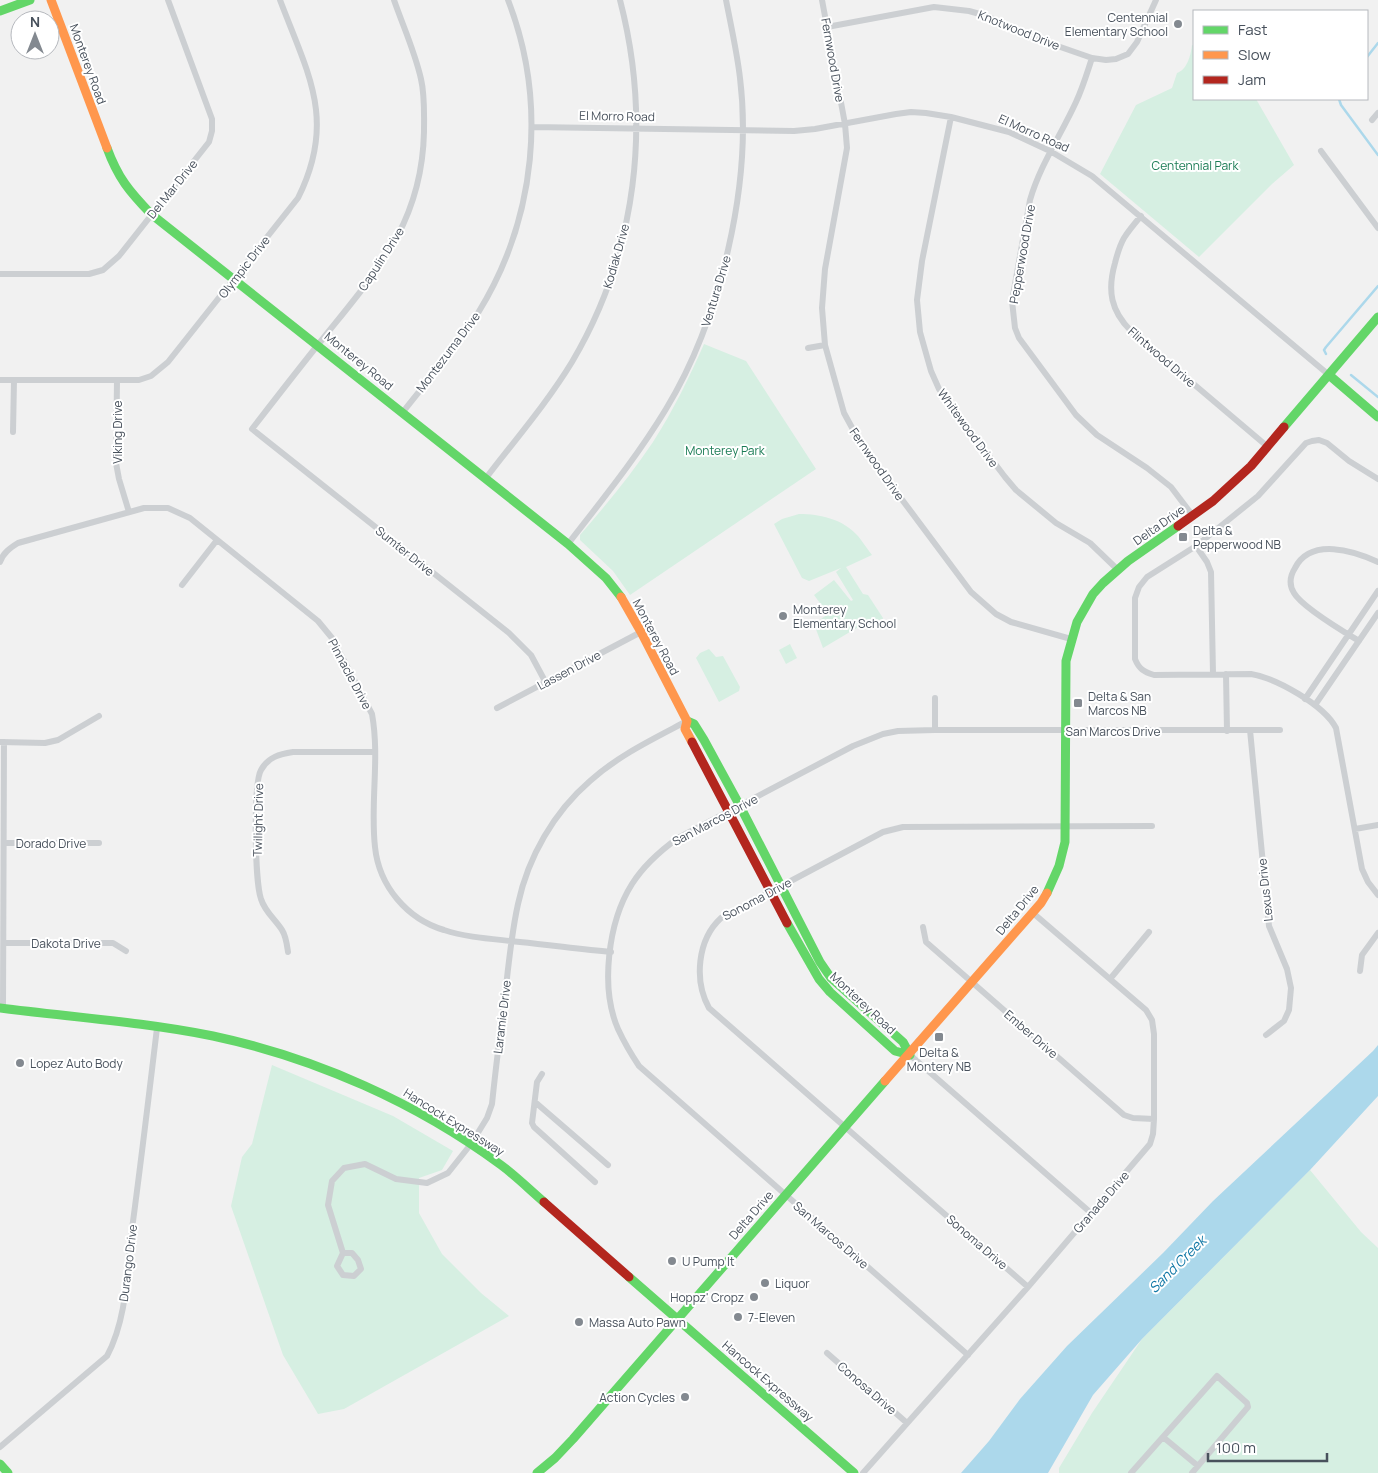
<svg xmlns="http://www.w3.org/2000/svg" width="1378" height="1473" font-family="Manrope,sans-serif">
	<style>
		.green { fill: #d6efe2 }
		.water { fill: #acd8eb }
		.lines { fill: none; stroke-linecap: round; stroke-linejoin: round }
		.stream { stroke: #acd8eb; stroke-width: 2.5 }
		.street { stroke: #cccfd2; stroke-width: 6 }
		.fast { stroke: #63d668; stroke-width: 9 }
		.slow { stroke: #ff974d; stroke-width: 9 }
		.jam { stroke: #b3261e; stroke-width: 9 }
		.poi-dot { fill: #838990; stroke: #fff; stroke-width: 2 }
		.labels { text-anchor: middle; dominant-baseline: central; stroke-width: 4; stroke-linejoin: round; paint-order: stroke }
		.poi-label { font-size: 12px; fill: #48515c; stroke: #fff; text-anchor: start }
		.street-label { font-size: 12px; fill: #48515c; stroke: #fff }
		.park-label { font-size: 12px; fill: #1b7c55; stroke: #fff }
		.water-label { font-size: 14px; font-style: italic; fill: #1278a6; stroke: #fff }
	</style>
	<rect width="100%" height="100%" fill="#f1f1f1"/>
	<!-- green -->
	<path class="green" d="M1192,45l2,1v53h62l38,66 -22,19 -73,73 -99,-83 36,-69 36,-17 5,-15c10,-3 14,-18 15,-28z
		M704,344l42,17 70,108 -186,126 -17,-24 -33,-31v-5c26,-30 51,-60 73,-93 20,-31 36,-64 51,-98z
		M799,514c21,0 44,5 59,22 5,6 9,13 14,19l-26,12 17,27 5,1 15,23 -1,3 -8,6 -7,-2 -2,-2 -42,25 -9,-24 14,-10 -14,-19 20,-15 17,21 2,-1 -17,-28 5,-4 -32,13 -7,-3 -28,-54 8,-5z
		M790,644l7,14 -11,6 -7,-14z
		M709,649l7,8 7,-1 17,31 -1,4 -20,11 -23,-44 4,-5z
		M272,1065l121,51 60,35 -11,19 -23,8v35l23,41 39,39 28,23 -165,93 -26,5 -35,-59 -52,-149 11,-49 10,-13z
		M1310,1170l51,62 17,16v225h-319v-5l33,-55 50,-74z"/>
	<!-- water -->
	<path class="water" d="M1378,1045v51l-68,74 -168,169 -49,56 -45,78h-87l28,-32 31,-42 47,-53 96,-93 50,-52 160,-150z"/>
	<g class="lines">
		<!-- stream -->
		<path class="stream" d="M1367,57l11,-14
			M1339,99l2,6 37,50
			M1326,354l-2,-4 2,-3 52,-61
			M1351,375l27,22"/>
		<!-- street -->
		<path class="street" d="M394,0c9,26 21,52 27,79 4,17 3,36 3,53 -2,90 -46,138 -99,204 -25,31 -49,62 -73,93l257,204 22,22 15,28
			M822,0l23,124 2,24 -22,121 -3,39 3,37 19,68 18,33 109,146 25,22 15,8 60,17
			M827,27l107,-20 35,4 18,5 36,18 69,24 14,2 10,-1 12,-5 9,-12 19,-42
			M1092,58c-5,15 -9,29 -16,44 -15,33 -36,63 -46,98l-18,101 3,27 4,10 57,77 21,20 50,33 24,19 22,29
			M951,117l-29,144 -5,39 3,32 11,39 8,18 13,18 53,70 11,13 40,33 34,20 27,26
			M1372,120l6,-7
			M532,127l262,4 21,-2 81,-15 15,-2 15,1 25,4 58,15 41,19 42,25 237,199
			M1321,151l57,77
			M1141,216c-6,7 -12,14 -17,22 -4,7 -7,17 -9,25 -8,28 -4,48 16,68l137,116
			M0,274h89l14,-4 16,-14 90,-114 3,-11v-12l-44,-119
			M808,348l17,-3
			M0,380h139l12,-4 17,-14 130,-164c39,-78 10,-124 -18,-198
			M117,380l-1,83 3,16 10,33
			M403,412c25,-32 53,-64 75,-99 58,-94 70,-210 30,-313
			M13,432l1,-52
			M486,478c29,-38 61,-75 86,-116 65,-110 80,-239 48,-362
			M1378,479l-29,-18 -22,-18 -8,-3 -7,1 -6,2 -48,53 -62,50 -49,31 -8,10 -4,11v61c4,10 9,13 19,16l97,-1c25,4 73,31 85,54l26,141 6,13 10,13
			M568,544c34,-44 69,-87 98,-135 54,-89 87,-226 74,-331 -3,-26 -9,-52 -14,-78
			M1196,546l11,16 4,10 2,102
			M0,562c3,-9 10,-14 18,-19l126,-35h24l22,10 128,103 14,17 40,76c8,44 -2,90 3,133 4,39 32,72 69,83 24,8 51,9 76,12 30,3 60,7 91,10
			M182,585l35,-45
			M1359,641c-15,-9 -57,-34 -65,-48 -5,-8 -4,-17 1,-25 16,-31 59,-17 83,-6
			M1226,674l1,57
			M935,698v32
			M1305,699l73,-108
			M1315,705l63,-92
			M497,708l144,-76
			M1250,730l19,196 18,43 4,19 -2,22 -5,11 -18,14
			M1,742l44,1 13,-3 41,-24
			M1355,829l23,-4
			M4,843h95
			M923,927l3,15 198,173 9,3 21,1
			M4,943h109l13,8
			M288,952c-1,-7 -2,-16 -6,-22 -7,-11 -17,-18 -21,-31 -6,-16 -8,-115 0,-129 7,-13 19,-16 32,-18h81
			M1360,971l2,-16 16,-22
			M1110,979l39,-47
			M3,1008l1,-266
			M910,1055l181,158
			M542,1074l-5,8 -5,41 2,4 61,55
			M535,1102l73,63
			M343,1253l-6,13 6,9 11,1 7,-7 -3,-9 -6,-7h-9l-15,-48 4,-24 12,-13 21,-4 31,15 31,4 21,-10 23,-29 16,-26 5,-14c4,-39 9,-78 14,-117 3,-28 6,-56 12,-83 10,-47 36,-92 72,-123 29,-26 63,-42 97,-60
			M1028,1287l-319,-279c-15,-27 -12,-68 12,-90l162,-86 20,-5 249,-1
			M827,1353l80,70
			M968,1355l-329,-289c-8,-12 -15,-24 -21,-37 -18,-41 -10,-107 14,-145 12,-19 28,-33 46,-46l175,-92 30,-12 15,-3 37,-1h345
			M1163,1437l35,29
			M0,1447l107,-91c20,-37 20,-85 25,-127 9,-67 17,-134 25,-201
			M863,1473l165,-186 122,-143 3,-10 1,-15v-85l-2,-14 -6,-10 -113,-97
			M1131,1473l86,-97 30,27 1,4 -56,66"/>
		<!-- fast -->
		<path class="fast" d="M0,11l30,-11
			M107,148c11,30 22,43 44,66l417,330 38,34 15,19
			M1329,375l49,42
			M1284,427l94,-110
			M687,721l7,3 10,16 36,66 80,156 11,16 72,64 7,13
			M1047,893l12,-27 6,-24 1,-181 11,-39 16,-28 10,-11 25,-22 50,-35
			M787,923l32,56 11,13 65,59 15,4
			M0,1008c70,9 144,14 213,28 103,22 204,67 288,129 15,11 29,25 43,37
			M629,1277l225,196
			M0,1464l8,9
			M537,1473l18,-15 18,-19 312,-358"/>
		<!-- slow -->
		<path class="slow" d="M51,0l56,148
			M621,597l20,35 46,89 -2,8 7,13
			M885,1081l156,-178 6,-10"/>
		<!-- jam -->
		<path class="jam" d="M1178,526l35,-25 38,-35 33,-39
			M692,742l95,181
			M544,1202l85,75"/>
	</g>
	<!-- markers -->
	<g class="poi-dot">
		<circle cx="1178" cy="24" r="5"/>
		<rect x="1178" y="532" width="10" height="10" rx="2.5"/>
		<circle cx="783" cy="616" r="5"/>
		<rect x="1073" y="698" width="10" height="10" rx="2.5"/>
		<rect x="934" y="1032" width="10" height="10" rx="2.5"/>
		<circle cx="20" cy="1063" r="5"/>
		<circle cx="672" cy="1261" r="5"/>
		<circle cx="765" cy="1283" r="5"/>
		<circle cx="754" cy="1297" r="5"/>
		<circle cx="738" cy="1317" r="5"/>
		<circle cx="579" cy="1322" r="5"/>
		<circle cx="685" cy="1397" r="5"/>
	</g>
	<g class="labels">
		<!-- poi labels -->
		<g class="poi-label">
			<text x="1168" y="17" text-anchor="end">Centennial<tspan x="1168" dy="14">Elementary School</tspan></text>
			<text x="1193" y="530">Delta &amp;<tspan x="1193" dy="14">Pepperwood NB</tspan></text>
			<text x="793" y="609">Monterey<tspan x="793" dy="14">Elementary School</tspan></text>
			<text x="1088" y="696">Delta &amp; San<tspan x="1088" dy="14">Marcos NB</tspan></text>
			<text x="939" y="1052" text-anchor="middle">Delta &amp;<tspan x="939" dy="14">Montery NB</tspan></text>
			<text x="30" y="1063">Lopez Auto Body</text>
			<text x="682" y="1261">U Pump It</text>
			<text x="775" y="1283">Liquor</text>
			<text x="744" y="1297" text-anchor="end">Hoppz' Cropz</text>
			<text x="748" y="1317">7-Eleven</text>
			<text x="589" y="1322">Massa Auto Pawn</text>
			<text x="675" y="1397" text-anchor="end">Action Cycles</text>
		</g>
		<!-- street labels -->
		<g class="street-label">
			<text transform="translate(1019 30) rotate(22)">Knotwood Drive</text>
			<text transform="translate(833 60) rotate(80)">Fernwood Drive</text>
			<text transform="translate(88 64) rotate(70)">Monterey Road</text>
			<text transform="translate(617 116) rotate(1)">El Morro Road</text>
			<text transform="translate(1034 133) rotate(24)">El Morro Road</text>
			<text transform="translate(172 189) rotate(-51)">Del Mar Drive</text>
			<text transform="translate(1022 254) rotate(-80)">Pepperwood Drive</text>
			<text transform="translate(616 256) rotate(-74)">Kodiak Drive</text>
			<text transform="translate(381 259) rotate(-57)">Capulin Drive</text>
			<text transform="translate(244 267) rotate(-52)">Olympic Drive</text>
			<text transform="translate(716 291) rotate(-73)">Ventura Drive</text>
			<text transform="translate(448 352) rotate(-53)">Montezuma Drive</text>
			<text transform="translate(1162 357) rotate(41)">Flintwood Drive</text>
			<text transform="translate(359 361) rotate(39)">Monterey Road</text>
			<text transform="translate(968 428) rotate(54)">Whitewood Drive</text>
			<text transform="translate(117 432) rotate(-90)">Viking Drive</text>
			<text transform="translate(877 464) rotate(55)">Fernwood Drive</text>
			<text transform="translate(1159 525) rotate(-35)">Delta Drive</text>
			<text transform="translate(405 551) rotate(39)">Sumter Drive</text>
			<text transform="translate(656 637) rotate(62)">Monterey Road</text>
			<text transform="translate(569 670) rotate(-28)">Lassen Drive</text>
			<text transform="translate(350 674) rotate(62)">Pinnacle Drive</text>
			<text x="1113" y="731">San Marcos Drive</text>
			<text transform="translate(258 820) rotate(-89)">Twilight Drive</text>
			<text transform="translate(715 820) rotate(-28)">San Marcos Drive</text>
			<text x="51" y="843">Dorado Drive</text>
			<text transform="translate(1265 890) rotate(-96)">Lexus Drive</text>
			<text transform="translate(757 899) rotate(-28)">Sonoma Drive</text>
			<text transform="translate(1017 910) rotate(-51)">Delta Drive</text>
			<text x="66" y="943">Dakota Drive</text>
			<text transform="translate(863 1003) rotate(43)">Monterey Road</text>
			<text transform="translate(502 1017) rotate(-83)">Laramie Drive</text>
			<text transform="translate(1031 1034) rotate(41)">Ember Drive</text>
			<text transform="translate(454 1122) rotate(32)">Hancock Expressway</text>
			<text transform="translate(1101 1202) rotate(-49)">Granada Drive</text>
			<text transform="translate(751 1215) rotate(-49)">Delta Drive</text>
			<text transform="translate(831 1235) rotate(41)">San Marcos Drive</text>
			<text transform="translate(977 1242) rotate(41)">Sonoma Drive</text>
			<text transform="translate(128 1263) rotate(-83)">Durango Drive</text>
			<text transform="translate(768 1381) rotate(41)">Hancock Expressway</text>
			<text transform="translate(867 1388) rotate(41)">Conosa Drive</text>
		</g>
		<!-- park labels -->
		<g class="park-label">
			<text x="1195" y="165">Centennial Park</text>
			<text x="725" y="450">Monterey Park</text>
		</g>
		<!-- water labels -->
		<g class="water-label">
			<text transform="translate(1177 1264) rotate(-45)">Sand Creek</text>
		</g>
	</g>
	<!-- legend -->
	<rect x="1193" y="10" width="175" height="90" fill="#ffffff" stroke="#b6b9be"/>
	<rect x="1203" y="26" width="25" height="8" fill="#63d668" stroke="#b6b9be"/>
	<text x="1238" y="35" font-size="15" fill="#48515c">Fast</text>
	<rect x="1203" y="51" width="25" height="8" fill="#ff974d" stroke="#b6b9be"/>
	<text x="1238" y="60" font-size="15" fill="#48515c">Slow</text>
	<rect x="1203" y="76" width="25" height="8" fill="#b3261e" stroke="#b6b9be"/>
	<text x="1238" y="85" font-size="15" fill="#48515c">Jam</text>
	<!-- north arrow -->
	<g transform="translate(35 35)"><circle r="24" fill="#ffffff" stroke="#b6b9be"/>
	<path d="M0-4L9 19L0 12L-9 19Z" fill="#838990"/>
	<text y="-8" font-size="14" font-weight="bold" text-anchor="middle" fill="#48515c">N</text>
	</g>
	<!-- scale -->
	<path d="M1208 1453v8h119v-8" fill="none" stroke="#48515c" stroke-width="2.5"/>
	<text x="1216" y="1453" font-size="15" fill="#48515c" stroke="#ffffff" stroke-width="4" paint-order="stroke">100 m</text>
</svg>
